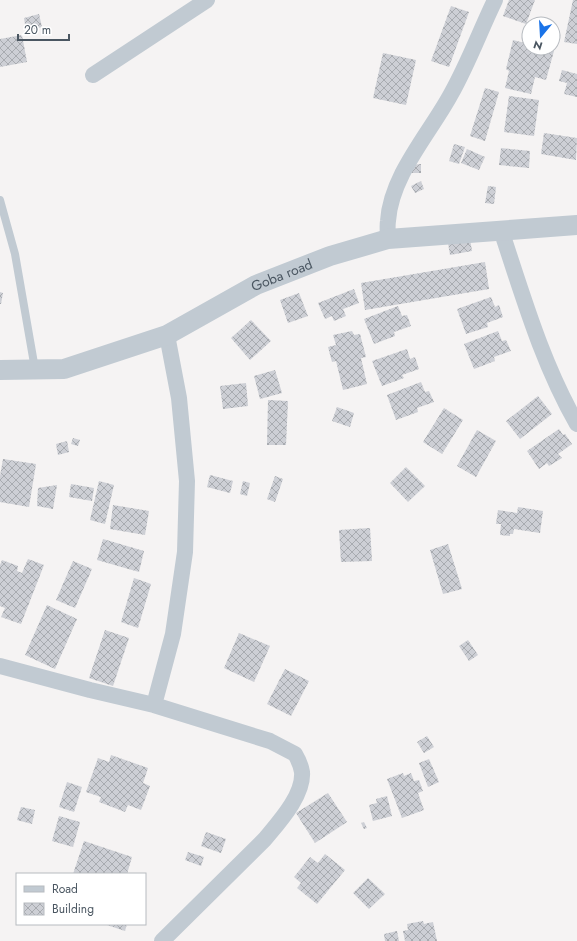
<svg xmlns="http://www.w3.org/2000/svg" width="577" height="941" font-family="Jost,sans-serif">
	<style>
		.building { fill: url(#building-cross-hatch) }
		.lines { fill: none; stroke-linecap: round; stroke-linejoin: round }
		.service { stroke: #c1cad2; stroke-width: 8 }
		.minor { stroke: #c1cad2; stroke-width: 16 }
		.tertiary { stroke: #c1cad2; stroke-width: 20 }
		.labels { text-anchor: middle; dominant-baseline: central; stroke-width: 3; stroke-linejoin: round; paint-order: stroke }
		.street-label { font-size: 14px; fill: #4a5661; stroke: #fff }
	</style>
	<defs>
		<pattern id="building-cross-hatch" width="8" height="8" patternUnits="userSpaceOnUse"><rect width="8" height="8" fill="#cdcfd5"/><path d="M0 0l8 8M0 8l8-8" fill="none" stroke="#a8abb0"/></pattern>
	</defs>
	<rect width="100%" height="100%" fill="#f5f3f3"/>
	<!-- building -->
	<path class="building" d="M509,0h26l-9,24 -23,-8z
		M573,0h4v44l-13,-2z
		M451,6l18,6 -20,55 -18,-6z
		M39,14l3,13 -16,4 -2,-13z
		M22,35l5,27 -27,5v-28z
		M513,40l16,4v4h14l11,3 -8,29 -11,-3 -4,17 -26,-6 4,-17 -3,-2z
		M383,53l33,7 -10,45 -33,-7z
		M562,70l15,4v23l-13,-3 3,-11 -8,-2z
		M485,88l14,4 -14,49 -15,-5z
		M509,96l30,4 -5,36 -30,-4z
		M544,133l33,5 -1,22 -35,-6z
		M454,144l11,3 -6,17 -10,-3z
		M501,148l29,3 -1,17 -30,-3z
		M467,149l18,8 -6,13 -18,-7z
		M421,164v9h-10l-1,-8z
		M421,181l3,8 -9,4 -4,-7z
		M488,186l8,1 -2,17 -9,-1z
		M470,239l2,12 -22,4 -2,-12z
		M485,262l4,27 -124,21 -4,-27z
		M354,289l5,14 -16,6 3,7 -12,5 -2,-5 -7,3 -7,-16z
		M0,292l3,1 -2,11h-1z
		M299,293l9,23 -20,7 -8,-23z
		M491,297l4,10 4,-2 4,12 -16,6 1,4 -22,7 -9,-25z
		M398,306l4,10 5,-1 4,11 -17,6 1,4 -21,8 -10,-25z
		M251,320l20,21 -21,19 -19,-22z
		M352,331l2,4 6,-1 6,23 -5,1 6,26 -24,6 -7,-29 -4,1 -4,-15 8,-2 -3,-10z
		M498,331l4,10 4,-1 5,11 -17,6 1,4 -21,8 -10,-25z
		M407,349l3,10 5,-2 4,12 -17,6 2,3 -22,8 -10,-25z
		M275,370l7,23 -22,6 -6,-23z
		M421,382l4,10 4,-1 5,11 -17,6 1,4 -22,8 -9,-25z
		M246,383l2,23 -25,3 -3,-23z
		M538,396l14,18 -32,25 -14,-18z
		M268,400l20,1 -2,44h-19z
		M337,407l17,6 -4,14 -18,-6z
		M444,408l19,12 -21,34 -19,-12z
		M559,429l4,6 2,-1 7,10 -14,10 4,4 -13,8 -2,-3 -8,6 -12,-18z
		M477,430l19,11 -20,36 -19,-11z
		M73,438l7,2 -2,6 -7,-2z
		M67,441l2,11 -11,3 -2,-11z
		M3,459l33,5 -7,43 -29,-5v-26z
		M406,467l19,19 -17,16 -18,-19z
		M210,475l23,6 -3,12 -23,-6z
		M275,476l8,3 -8,23 -8,-3z
		M99,481l15,4 -9,39 -15,-4z
		M243,481l7,2 -3,13 -7,-2z
		M71,484l23,4 -2,13 -23,-4z
		M57,485l-4,24 -16,-3 1,-18z
		M113,505l36,6 -4,24 -35,-6z
		M518,507l25,4 -3,22 -26,-4 -1,5h-3v2l-10,-1 1,-11h-5l2,-14 19,3z
		M370,528l2,33 -31,1 -2,-32z
		M103,539l41,12 -5,21 -42,-12z
		M448,544l14,45 -19,5 -13,-44z
		M28,559l16,6 -23,59 -20,-7 4,-9 -5,-2v-41l2,-5 16,6 -1,5 5,2z
		M73,561l19,8 -17,39 -19,-8z
		M134,578l17,6 -13,44 -17,-6z
		M47,605l30,14 -22,50 -30,-14z
		M105,630l24,8 -16,48 -24,-8z
		M239,633l31,13 -16,36 -30,-14z
		M468,640l10,15 -9,6 -10,-15z
		M285,669l24,12 -18,35 -24,-12z
		M427,736l7,11 -10,6 -7,-11z
		M111,755l37,13 -5,15 7,3 -9,24 -13,-5 -3,7 -26,-10 2,-5 -15,-5 12,-34 11,4z
		M429,759l10,23 -11,5 -9,-24z
		M403,773l1,3 7,-3 3,8 5,-1 4,11 -5,2 6,17 -22,8 -15,-39z
		M67,782l15,5 -8,25 -15,-5z
		M328,793l19,29 -32,21 -19,-30z
		M387,796l5,20 -19,5 -4,-16 8,-2 -1,-4z
		M21,807l14,3 -3,14 -15,-4z
		M59,816l21,6 -7,25 -21,-6z
		M364,822l3,6 -3,1 -3,-6z
		M206,832l20,7 -5,14 -20,-7z
		M84,841l48,16 -5,17h-54z
		M188,852l16,5 -3,9 -16,-6z
		M325,854l20,16 -28,34 -20,-16 4,-5 -7,-6 16,-20 8,6z
		M368,878l17,16 -16,15 -16,-16z
		M423,921l1,3 9,-2 4,19h-32l-2,-10 5,-1 -1,-6z
		M104,924h23l-2,7z
		M397,931l2,10h-14l-1,-7z"/>
	<g class="lines">
		<!-- service -->
		<path class="service" d="M0,200l15,54 20,115"/>
		<!-- minor -->
		<path class="minor" d="M93,75l114,-75
			M501,230c22,66 41,133 76,194
			M388,239c0,-6 -1,-12 0,-18 3,-46 42,-88 63,-127 17,-30 29,-63 44,-94
			M0,666l90,24 64,15 116,36 25,13c3,5 6,12 7,18 2,23 -23,50 -37,67l-103,102
			M154,705l19,-71 12,-82 2,-71 -8,-83 -12,-63"/>
		<!-- tertiary -->
		<path class="tertiary" id="s1" d="M0,370l64,-1 103,-34 89,-50 74,-29 58,-17 189,-14"/>
	</g>
	<g class="labels">
		<!-- street labels -->
		<g class="street-label">
			<text stroke="none"><textPath href="#s1" startOffset="302">Goba road</textPath></text>
		</g>
	</g>
	<!-- legend -->
	<rect x="16" y="873" width="130" height="52" fill="#ffffff" stroke="#b7bbc0"/>
	<rect x="24" y="886" width="20" height="6" fill="#c1cad2" stroke="#b7bbc0"/>
	<text x="52" y="893" font-size="12" fill="#4a5661">Road</text>
	<rect x="24" y="903" width="20" height="12" fill="url(#building-cross-hatch)" stroke="#b7bbc0"/>
	<text x="52" y="913" font-size="12" fill="#4a5661">Building</text>
	<!-- north arrow -->
	<g transform="translate(541 36) rotate(198)"><circle r="19" fill="#ffffff" stroke="#b7bbc0"/>
	<path d="M0-3L7 15L0 10L-7 15Z" fill="#1a73e8"/>
	<text y="-6" font-size="11" font-weight="bold" text-anchor="middle" fill="#4a5661">N</text>
	</g>
	<!-- scale -->
	<path d="M18 34v6h51v-6" fill="none" stroke="#4a5661" stroke-width="2"/>
	<text x="24" y="34" font-size="12" fill="#4a5661" stroke="#ffffff" stroke-width="3" paint-order="stroke">20 m</text>
</svg>
